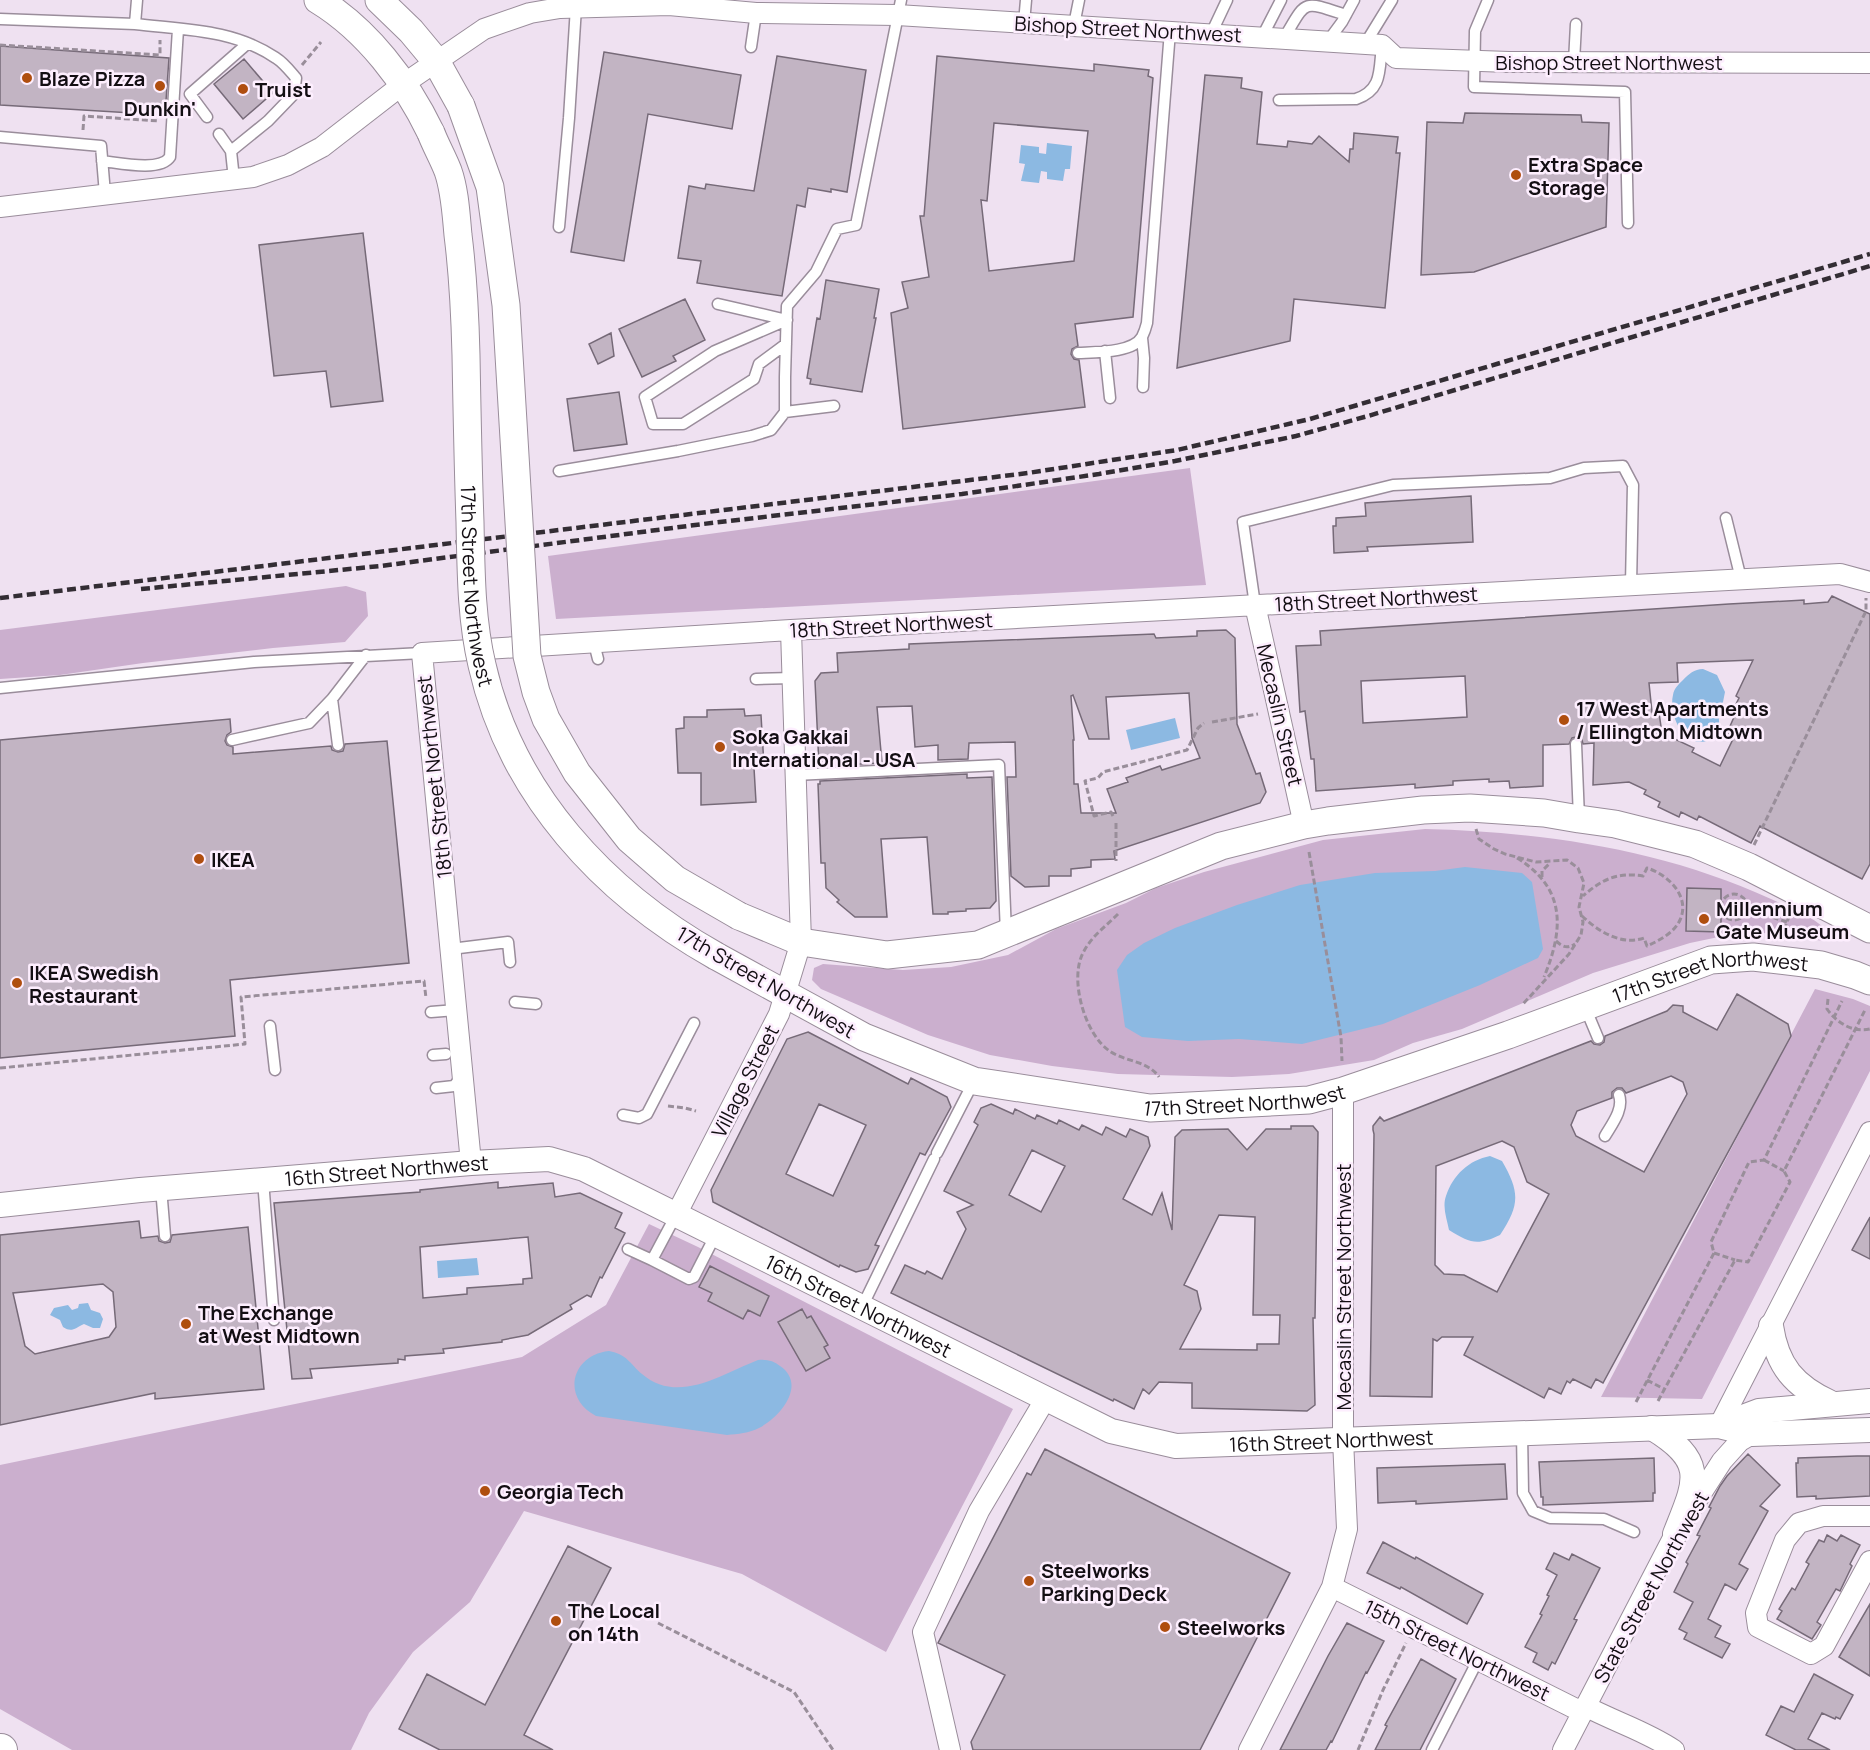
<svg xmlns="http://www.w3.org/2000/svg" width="1870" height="1750" font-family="Manrope,sans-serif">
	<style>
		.green { fill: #cbafce }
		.water { fill: #8cb9e2 }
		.building { fill: #c2b4c3; stroke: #766a78; stroke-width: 1.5; fill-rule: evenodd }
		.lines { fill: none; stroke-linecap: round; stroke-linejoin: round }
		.service-casing { stroke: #9a8d9b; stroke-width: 13 }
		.minor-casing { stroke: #9a8d9b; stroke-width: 22 }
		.tertiary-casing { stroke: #9a8d9b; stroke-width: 26 }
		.secondary-casing { stroke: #9a8d9b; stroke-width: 29 }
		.primary-casing { stroke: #9a8d9b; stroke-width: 34 }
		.path { stroke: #998e9a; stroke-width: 3; stroke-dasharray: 6 3; stroke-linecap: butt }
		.service { stroke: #fff; stroke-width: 10 }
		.minor { stroke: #fff; stroke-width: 20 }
		.tertiary { stroke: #fff; stroke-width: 24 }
		.secondary { stroke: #fff; stroke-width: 27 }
		.primary { stroke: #fff; stroke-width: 32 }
		.rail { stroke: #332d34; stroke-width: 4.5; stroke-dasharray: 9 4.5; stroke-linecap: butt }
		.secondary-bridge-casing { stroke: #9a8d9b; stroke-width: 29; stroke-linecap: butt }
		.secondary-bridge { stroke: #fff; stroke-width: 27 }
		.poi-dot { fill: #af4e0f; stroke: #fdeefe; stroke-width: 2 }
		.labels { text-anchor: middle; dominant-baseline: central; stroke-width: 5; stroke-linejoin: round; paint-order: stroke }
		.street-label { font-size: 20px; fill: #130e13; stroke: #fdeefe }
		.poi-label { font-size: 20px; font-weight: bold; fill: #130e13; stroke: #fdeefe; text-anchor: start }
	</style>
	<rect width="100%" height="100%" fill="#efe1f1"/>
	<!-- green -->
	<path class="green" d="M1190,468l16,117 -650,34 -8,-63z
		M346,586l20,6 2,24 -23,26 -72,6 -130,15 -83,12 -60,4v-49z
		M1425,829c119,3 237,20 346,70 21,10 47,19 61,37l-8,5 -56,-8 -40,2 -38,8 -97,30 -131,56 -49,14 -39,17 -85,14 -57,3 -114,-3 -66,-8 -62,-11 -62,-20 -107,-46 -9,-9 2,-12 9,-4 80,6 48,-3 57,-12 48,-26 70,-26 30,-15 48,-16 119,-32z
		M1815,989l38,10 17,7v65l-168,328 -101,-2z
		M649,1224l49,23 315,162 -127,243 -144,-78 -218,-63 -54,91 -57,50 -44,61 -18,37h-279l-72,-41v-244l522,-108 84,-52z"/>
	<!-- water -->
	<path class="water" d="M1047,143l25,3 -2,23h-5l-2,12 -16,-2v-7l-6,-1 -2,12 -18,-2 4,-17 -6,-1 2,-18 18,2v6l7,1z
		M1703,669l14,6 8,17 -2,10 -7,9c6,11 3,20 -6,29 -25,10 -42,-24 -37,-45 1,-7 6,-11 10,-15 6,-6 11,-11 20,-11z
		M1175,718l5,20 -49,12 -5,-20z
		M1465,867l57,6 10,9 11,67 -5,9 -58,27 -97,39 -81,20 -63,-5 -51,2 -46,-4 -17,-10 -8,-57 10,-15 17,-12 31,-15 62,-23 63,-20 75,-12 60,-2z
		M1490,1156l12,5c18,31 18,44 -2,74 -23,11 -30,8 -51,-5 -2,-11 -7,-23 -3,-34 7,-21 23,-36 44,-40z
		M477,1258l2,17 -41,3 -1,-17z
		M88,1303l3,7 9,3 3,6 -3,9h-7l-9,-4c-9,4 -12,9 -21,3l-3,-7 -10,-5 4,-7 14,-3 4,5 6,-2 1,-4z
		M609,1351c18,3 21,13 33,23 36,31 80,0 116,-14 9,-1 16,1 22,6 27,18 1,51 -21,62 -10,5 -21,6 -32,7l-131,-19c-35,-18 -25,-61 13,-65z"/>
	<!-- building -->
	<path class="building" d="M0,46l169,12 -4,57 -165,-10z
		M604,52l137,23 -9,54 -84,-15 -24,147 -53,-9z
		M777,56l89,14 -19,122 -16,-3v3l-23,-4 -3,19 -8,-2 -15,91 -85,-13 4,-22 -23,-3 11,-72 16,3 1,-5 48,7z
		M937,56l157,15v-7l55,6 -1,6 5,2 -20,239 -58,7 3,22 -6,3 -1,5 3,5 5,1 6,47 -182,22 -12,-116 17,-5 -6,-26 27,-5 -9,-61h4zM994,123l94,8 -14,130 -85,10 -8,-71 6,1z
		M244,59l29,34 -30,26 -29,-35z
		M1205,75l37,3 -1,10 21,4 -5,52 30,3 1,-6 24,3 7,-8 30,26 1,-13h3l1,-16 44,4 -2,16h4l-15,155 -91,-9 -4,42 -113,27z
		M1465,113l116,2 1,7 27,1 -3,104 -132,45 -53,3 6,-153 36,1z
		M363,233l20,168 -52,6 -5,-36 -52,5 -15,-131z
		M826,280l53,9 -5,29h2l-14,74 -52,-8 1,-5 -4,-1 10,-60 3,1z
		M685,299l20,41 -32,16 3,5 -34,16 -23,-48z
		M611,333l3,23 -16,8 -9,-20z
		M619,392l8,52 -53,7 -7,-52z
		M1471,496l2,46 -106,5 1,4 -34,2 -1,-27h3v-8l30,-2 -1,-13z
		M1832,596l38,18v250l-8,15 -102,-53 -9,17 -52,-27 -2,4 -16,-8 -2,5 -21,-10 2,-5 -16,-8 2,-4 -17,-8 -36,3 1,-42 -11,1 -1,-4 -6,-3 -4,1 -3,6 -26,1v41l-33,2 -1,-7 -20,1v-3l-36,2v4l-38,3v-4l-99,7 -2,-32h-3l-6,-48 -5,1 -4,-66 25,-1 -1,-14 409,-27 75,-4v4l24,-2zM1753,660l-17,36 3,2 -4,8 3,2 -11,25 7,4 -14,29 -28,-14 2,-4 -32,-15 -3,-20 -7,-1 -3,-29 29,-1 -1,-19zM1465,676l2,41 -104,6 -2,-42z
		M1226,630l9,8 2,86 19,50 4,-1 6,19 -6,11 -146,48 1,8 -24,1v7l-20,2v7h-22v10l-24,1 -14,-11 -4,-99h9l-1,-35 -46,1 -1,16 -30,1v-15l-23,2 -3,-41 -35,1 5,56 -63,3 -4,-85 6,-8 17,-1 -1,-19 72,-4v-5l245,-10 2,4 41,-2v-5zM1189,693l3,45 8,20 -38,12 -2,-4 -34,12 2,4 -21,7 9,24h-35l-3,-29h-4l-1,-44h1l-3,-44 2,-1 16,44h20l-3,-42z
		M744,709l1,7 16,-1 3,51 -10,2 2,34 -55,3v-32h-23l-2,-44 8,-1v-11h23v-7z
		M230,719l1,13 -4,3 -2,6 2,4 6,2v7l98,-8 1,4 6,2 5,-1 2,-7 42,-3 22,222 -179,17 5,56 -235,22v-318z
		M967,774v4l25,-1 4,124 -6,7 -24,1v2l-18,1v2h-15l-6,-77 -46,2 6,78h-32l-18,-15 2,-2 -13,-12 -1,-25h-4l-3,-79h2v-3z
		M1687,888l34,1v43l-35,-1z
		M1737,994l51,30 3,12 -188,347 -7,-4 -5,9 -18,-9 -3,4 -3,-2 -6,13 -12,-6 -5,10 -80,-43 9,-18h-31l-5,4 -4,-2 -1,58 -62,-1 4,-262 -1,-4v-4l7,-9 4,4 207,-80 3,3 6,1 4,-3 1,-6 62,-25 6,-6 10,1v6l34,18zM1671,1076l12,6 4,12 -43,78 -68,-36 -5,-11 6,-14 35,-13v-6l5,-4h5l4,5zM1502,1141l12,6 13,35 22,12 -52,98 -33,-17 -20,-1 -9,-9 1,-99z
		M808,1032l100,52 3,-6 36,19 4,10 -26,48 -5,-2 -45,92 4,1 -11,23 -12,3 -16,-7 -1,2 -126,-65 -2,-12 76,-151zM819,1104l47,21 -33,71 -47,-22z
		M991,1104l22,10 2,-5 20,10 2,-4 20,9 2,-4 20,10 3,-5 20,10 4,-8 20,10 4,-8 18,8 2,9 -27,53 29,16 10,-22 10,37 3,-93 7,-7 46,-1 19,21 19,-21h25v-3h22l5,6 -3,186h-2l2,87 -8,6 -115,-3v-25l-33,-1 -10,12 -6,-5 -9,20 -20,-10 -1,2 -222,-108 14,-28 20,9 2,-3 15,8 24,-50 -9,-17 16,-7 -29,-14 34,-66 -4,-3 7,-14zM1032,1150l33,16 -24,46 -32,-17zM1219,1215l36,2 -2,98h27l-1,29h-22v6l-77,-1 21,-40 -4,-18 -13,-6z
		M498,1182v6l55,-5 2,14 25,-4 42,20 -7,15 10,5 -23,45 -2,-1 -9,20 -4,-2 -17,10 2,4 -44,26 -26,5v2l-59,7 1,4 -39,3v4l-7,-1v4l-88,6 2,9 -20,1 -18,-176 146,-11v-2zM528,1237l4,41 -9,1v5l-56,4v6l-44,4 -3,-51z
		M1870,1217v42l-18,-9z
		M139,1221l2,17 17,-2 1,5 6,2 5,-1 2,-7 76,-8 16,162 -109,10v-6l-155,32v-190zM103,1284l10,8 3,35 -7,10 -74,17 -10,-8 -12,-53z
		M710,1266l59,30 -9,20 -12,-6 -5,9 -35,-18 4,-8 -13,-6z
		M802,1309l5,9 4,-2 17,29 -4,2 6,11 -24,13 -28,-49z
		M1045,1449l245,124 -90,177h-227l-2,-8 34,-67 -67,-32 89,-170 4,2z
		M1748,1454l32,31 -20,21 8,5 -29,53 9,5 -12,21 -11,-6 -17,35 13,7 -6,11 15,7 -8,14 -38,-19 3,-6 -8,-4 14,-27 -19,-10 14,-28 -2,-2 14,-26 -3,-1 14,-27 -2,-1 11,-21 7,-10z
		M1857,1456h13v40l-54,3v-3l-19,1 -1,-34h2v-5z
		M1654,1458l1,35h-2v8l-110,4v-8h-2l-2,-35z
		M1505,1464l2,35 -91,5v-3l-38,2 -1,-35z
		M1827,1535l10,6 4,-6 19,10 -10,19 2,2 -12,25 -4,-2 -19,33 4,3 -9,14 -35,-20 5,-8 -3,-2 13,-21 3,2 14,-26 -3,-2 13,-22 5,2z
		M1383,1542l32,17 1,-2 67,37 -16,30 -66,-37 -1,2 -33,-16z
		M568,1546l43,22 -87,167 29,15h-113l-41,-21 28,-55 58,31z
		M1554,1553l15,7 3,-6 28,14 -26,51 3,1 -22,44 -3,-2 -4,8 -15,-8 4,-9 -12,-6 17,-32 -2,-1 9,-18 -2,-1 10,-20 -11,-6z
		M1870,1604v72l-31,-19z
		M1347,1623l37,18 -17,32 -1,-1 -34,70 -1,-1 -5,9h-46l48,-94z
		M1421,1659l35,20 -8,16 -28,55h-45l12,-24 -2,-1z
		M1814,1674l39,21 -13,24 -4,-2 -1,2 -13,-6 -14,26 22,11h-34l-30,-15 15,-29 13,6z"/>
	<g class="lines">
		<defs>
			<path id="service" d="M1488,0l-13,31 -1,56 151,5 3,131
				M0,19l135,5 2,-24
				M1024,23l2,-23
				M135,24c50,6 98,5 141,34 8,5 14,13 20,20l-2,16 -26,27 -37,30 3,28
				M1074,25l5,-25
				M1211,34l16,-34
				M1262,37l19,-37
				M1284,38c23,-38 17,-38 62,-23
				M1328,41l14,-19 12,-22
				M1365,44l27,-44
				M751,47l5,-34
				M1574,62l2,-38
				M1279,100l77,-1c27,-9 23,-30 26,-54
				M207,117l-17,-23 57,-50
				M219,134l12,17
				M0,137l101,9 4,48
				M102,161c18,2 58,11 68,-4l8,-128
				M559,227l10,-109 7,-111
				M718,304l69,16
				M1142,338l2,20 -1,29
				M786,344l-27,20 -5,15 -71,45h-30l-8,-27 70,-46 72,-31
				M1105,351l5,47
				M1078,353c17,-1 55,0 64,-16 2,-4 4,-10 5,-14l23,-292
				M834,406l-49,6v-35l2,-71 29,-34 21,-43 19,-4 45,-225
				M559,471l119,-20 74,-15 19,-6 14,-18
				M1726,518l15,61
				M1255,605l-12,-83 150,-37 157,-7 34,-10 39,-2 10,19 -2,100
				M594,643l4,16
				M756,679l37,-1
				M0,688l254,-26 168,-9
				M332,699l6,46
				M232,740l77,-17 23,-24 34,-44
				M1576,744l3,74
				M795,775l204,-10 7,168
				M451,949l57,-7 2,20
				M515,1002l21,2
				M1585,1007l13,31
				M431,1012l25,-2
				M270,1026l5,44
				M433,1055l13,-1
				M436,1088l18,-2 7,-9
				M623,1115l16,3 8,-4 47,-91
				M1605,1136c7,-12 19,-27 14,-41
				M937,1153l37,-72
				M263,1180l11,140
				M161,1188l4,48
				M628,1249l24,11 24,-45
				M652,1260l37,19 5,-2 22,-43
				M862,1307l72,-148
				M1522,1433l1,60 10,18 17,7 54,1 30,13
				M1432,1750l46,-90"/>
			<path id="minor" d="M0,207l253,-30 35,-12 34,-18 80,-62 82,-56 46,-16 30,-5 109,-3 87,8 141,2 485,30 14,13 113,4 361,1
				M1255,605l49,220
				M471,1163l-49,-510 369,-23 1049,-56 30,8
				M676,1215l103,-201 22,-72 -10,-312
				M1719,1426l151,-294
				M1870,1516h-47l-24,7 -14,17 -29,73 2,14 53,27 13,-8 46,-85
				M1332,1587l250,125
				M1585,1706c30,16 61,25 89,44
				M950,1750l-27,-118 56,-121 67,-113
				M1249,1750l83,-163 15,-58 -4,-90v-348
				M1563,1750l112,-216 47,-73 18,-20 12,-7"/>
			<g id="tertiary">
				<path id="s1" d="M0,1205l140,-15 331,-27 78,-4 35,10 527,262 65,15 543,-20 33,8 118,-4"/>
				<path d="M1771,1326c6,40 23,60 60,77"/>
				<path d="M1719,1426l40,-15 111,-10"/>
				<path d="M1652,1428c56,34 44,53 23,106"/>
			</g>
			<g id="secondary">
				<path d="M318,0c49,30 88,81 113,133"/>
				<path d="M379,0l32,31 25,30 25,45"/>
				<path d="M739,916l62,26 86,13 91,-10 243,-99 83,-21 24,-4 95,-11 47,-2 74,5 35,6 36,5 80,20 54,23 121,62"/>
				<path id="s2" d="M716,956l148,81 110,44 176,27 159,-8 34,-9 165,-56 203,-75 42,-3 68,8 34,10 15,6"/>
			</g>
			<path id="primary" d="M0,1750h1"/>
		</defs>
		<!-- service casing -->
		<use href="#service" class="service-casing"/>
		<!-- minor casing -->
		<use href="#minor" class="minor-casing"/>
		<!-- tertiary casing -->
		<use href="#tertiary" class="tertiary-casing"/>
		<!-- secondary casing -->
		<use href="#secondary" class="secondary-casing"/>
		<!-- primary casing -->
		<use href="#primary" class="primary-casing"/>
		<!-- path -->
		<path class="path" d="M0,45l160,10v-15
			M302,65l19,-23
			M83,130l1,-14 75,5
			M1212,722l46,-8
			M1113,816l-2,-4 -17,4 -9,-35 13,-3 5,-6 84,-22 11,-22 6,-5
			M1116,823v38
			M1476,829l3,10 15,10 11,5 31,8 31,-2 11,8 6,15 -5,24 4,15 -2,13 -12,19 -46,50
			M1754,845l112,-234v-13
			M1309,852l32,185 1,24
			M1517,858c49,30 47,71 27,119
			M1542,877v-6l8,-8
			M1721 907a13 13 0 1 1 26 0a13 13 0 1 1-26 0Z
			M1747,909l40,13
			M1118,914c-12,12 -26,22 -34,37 -16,27 1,85 27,101 16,10 37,9 48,25
			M1582,916c16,15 39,30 62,22l3,8c13,-6 27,-13 33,-26 11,-24 -13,-46 -33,-52l-4,8c-25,-4 -41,3 -60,20
			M1781,938l9,-24
			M1556,941c7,6 11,8 19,3
			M1828,999l-1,10c10,14 26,24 43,20
			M0,1068l245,-24 -4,-47 183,-16 2,17
			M668,1106l17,2 11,3
			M1764,1160l20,11
			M1714,1253l21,7
			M1647,1380l17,9
			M1658,1401l77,-141 13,2 42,-80 -6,-11 81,-161
			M1636,1402l78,-149 -3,-11 38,-80 15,-2 78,-159
			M658,1623l136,69 39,58
			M1358,1750l25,-60 23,-47"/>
		<!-- service -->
		<use href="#service" class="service"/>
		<!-- minor -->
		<use href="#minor" class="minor"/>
		<!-- tertiary -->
		<use href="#tertiary" class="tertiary"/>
		<!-- secondary -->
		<use href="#secondary" class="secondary"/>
		<!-- primary -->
		<use href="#primary" class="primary"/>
		<!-- rail -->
		<path class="rail" d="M141,589l240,-23 322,-42 259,-30 137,-20 76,-13 121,-25 72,-20 502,-150
			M0,598l1028,-125 149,-23 133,-31 560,-165"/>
		<defs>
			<g id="secondary-bridge">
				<path d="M461,106l29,81 16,118 21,351 9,36 10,27 31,54 52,66 46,40 64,37"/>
				<path id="s3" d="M431,133c5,13 12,25 17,38 7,20 8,43 10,64 5,40 7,80 8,120 1,56 2,112 4,167 1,48 1,97 12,143 29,129 122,228 234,291"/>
			</g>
		</defs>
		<!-- secondary-bridge casing -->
		<use href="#secondary-bridge" class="secondary-bridge-casing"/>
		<!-- secondary-bridge -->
		<use href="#secondary-bridge" class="secondary-bridge"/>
	</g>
	<!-- markers -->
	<g class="poi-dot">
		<circle cx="27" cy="78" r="6"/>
		<circle cx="160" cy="86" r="6"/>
		<circle cx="243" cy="89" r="6"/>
		<circle cx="1516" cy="175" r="6"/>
		<circle cx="1564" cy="720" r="6"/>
		<circle cx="720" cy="747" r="6"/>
		<circle cx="199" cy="859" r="6"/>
		<circle cx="1704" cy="919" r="6"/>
		<circle cx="17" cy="983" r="6"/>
		<circle cx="186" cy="1324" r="6"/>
		<circle cx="485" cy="1491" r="6"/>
		<circle cx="1029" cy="1581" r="6"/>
		<circle cx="556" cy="1621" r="6"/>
		<circle cx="1165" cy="1627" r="6"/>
	</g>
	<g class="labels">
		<!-- street labels -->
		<g class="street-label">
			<text transform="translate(1128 29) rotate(3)">Bishop Street Northwest</text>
			<text x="1609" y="62">Bishop Street Northwest</text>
			<text stroke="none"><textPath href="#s3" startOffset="458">17th Street Northwest</textPath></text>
			<text transform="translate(1376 599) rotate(-3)">18th Street Northwest</text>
			<text transform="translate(891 625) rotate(-3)">18th Street Northwest</text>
			<text transform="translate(1280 715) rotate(77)">Mecaslin Street</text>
			<text transform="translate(434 777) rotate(-96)">18th Street Northwest</text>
			<text transform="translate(766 982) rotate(30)">17th Street Northwest</text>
			<text stroke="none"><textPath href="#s2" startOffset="1047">17th Street Northwest</textPath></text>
			<text transform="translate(745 1081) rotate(-63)">Village Street</text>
			<text stroke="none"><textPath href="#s2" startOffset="560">17th Street Northwest</textPath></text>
			<text stroke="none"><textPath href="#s1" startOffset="388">16th Street Northwest</textPath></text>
			<text transform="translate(1343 1287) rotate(-90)">Mecaslin Street Northwest</text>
			<text stroke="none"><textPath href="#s1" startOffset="894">16th Street Northwest</textPath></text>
			<text stroke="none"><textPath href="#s1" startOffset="1398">16th Street Northwest</textPath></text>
			<text transform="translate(1651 1587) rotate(-61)">State Street Northwest</text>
			<text transform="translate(1457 1650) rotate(26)">15th Street Northwest</text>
		</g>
		<!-- poi labels -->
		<g class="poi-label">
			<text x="39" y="78">Blaze Pizza</text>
			<text x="255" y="89">Truist</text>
			<text x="160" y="108" text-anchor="middle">Dunkin'</text>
			<text x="1528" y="164">Extra Space<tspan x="1528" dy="23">Storage</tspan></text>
			<text x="1576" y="708">17 West Apartments<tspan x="1576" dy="23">/ Ellington Midtown</tspan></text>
			<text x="732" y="736">Soka Gakkai<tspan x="732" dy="23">International - USA</tspan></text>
			<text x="211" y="859">IKEA</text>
			<text x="1716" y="908">Millennium<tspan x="1716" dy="23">Gate Museum</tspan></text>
			<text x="29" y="972">IKEA Swedish<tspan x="29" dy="23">Restaurant</tspan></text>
			<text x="198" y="1312">The Exchange<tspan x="198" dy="23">at West Midtown</tspan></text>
			<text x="497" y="1491">Georgia Tech</text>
			<text x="1041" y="1570">Steelworks<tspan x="1041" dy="23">Parking Deck</tspan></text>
			<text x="568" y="1610">The Local<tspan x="568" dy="23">on 14th</tspan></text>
			<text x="1177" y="1627">Steelworks</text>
		</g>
	</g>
</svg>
